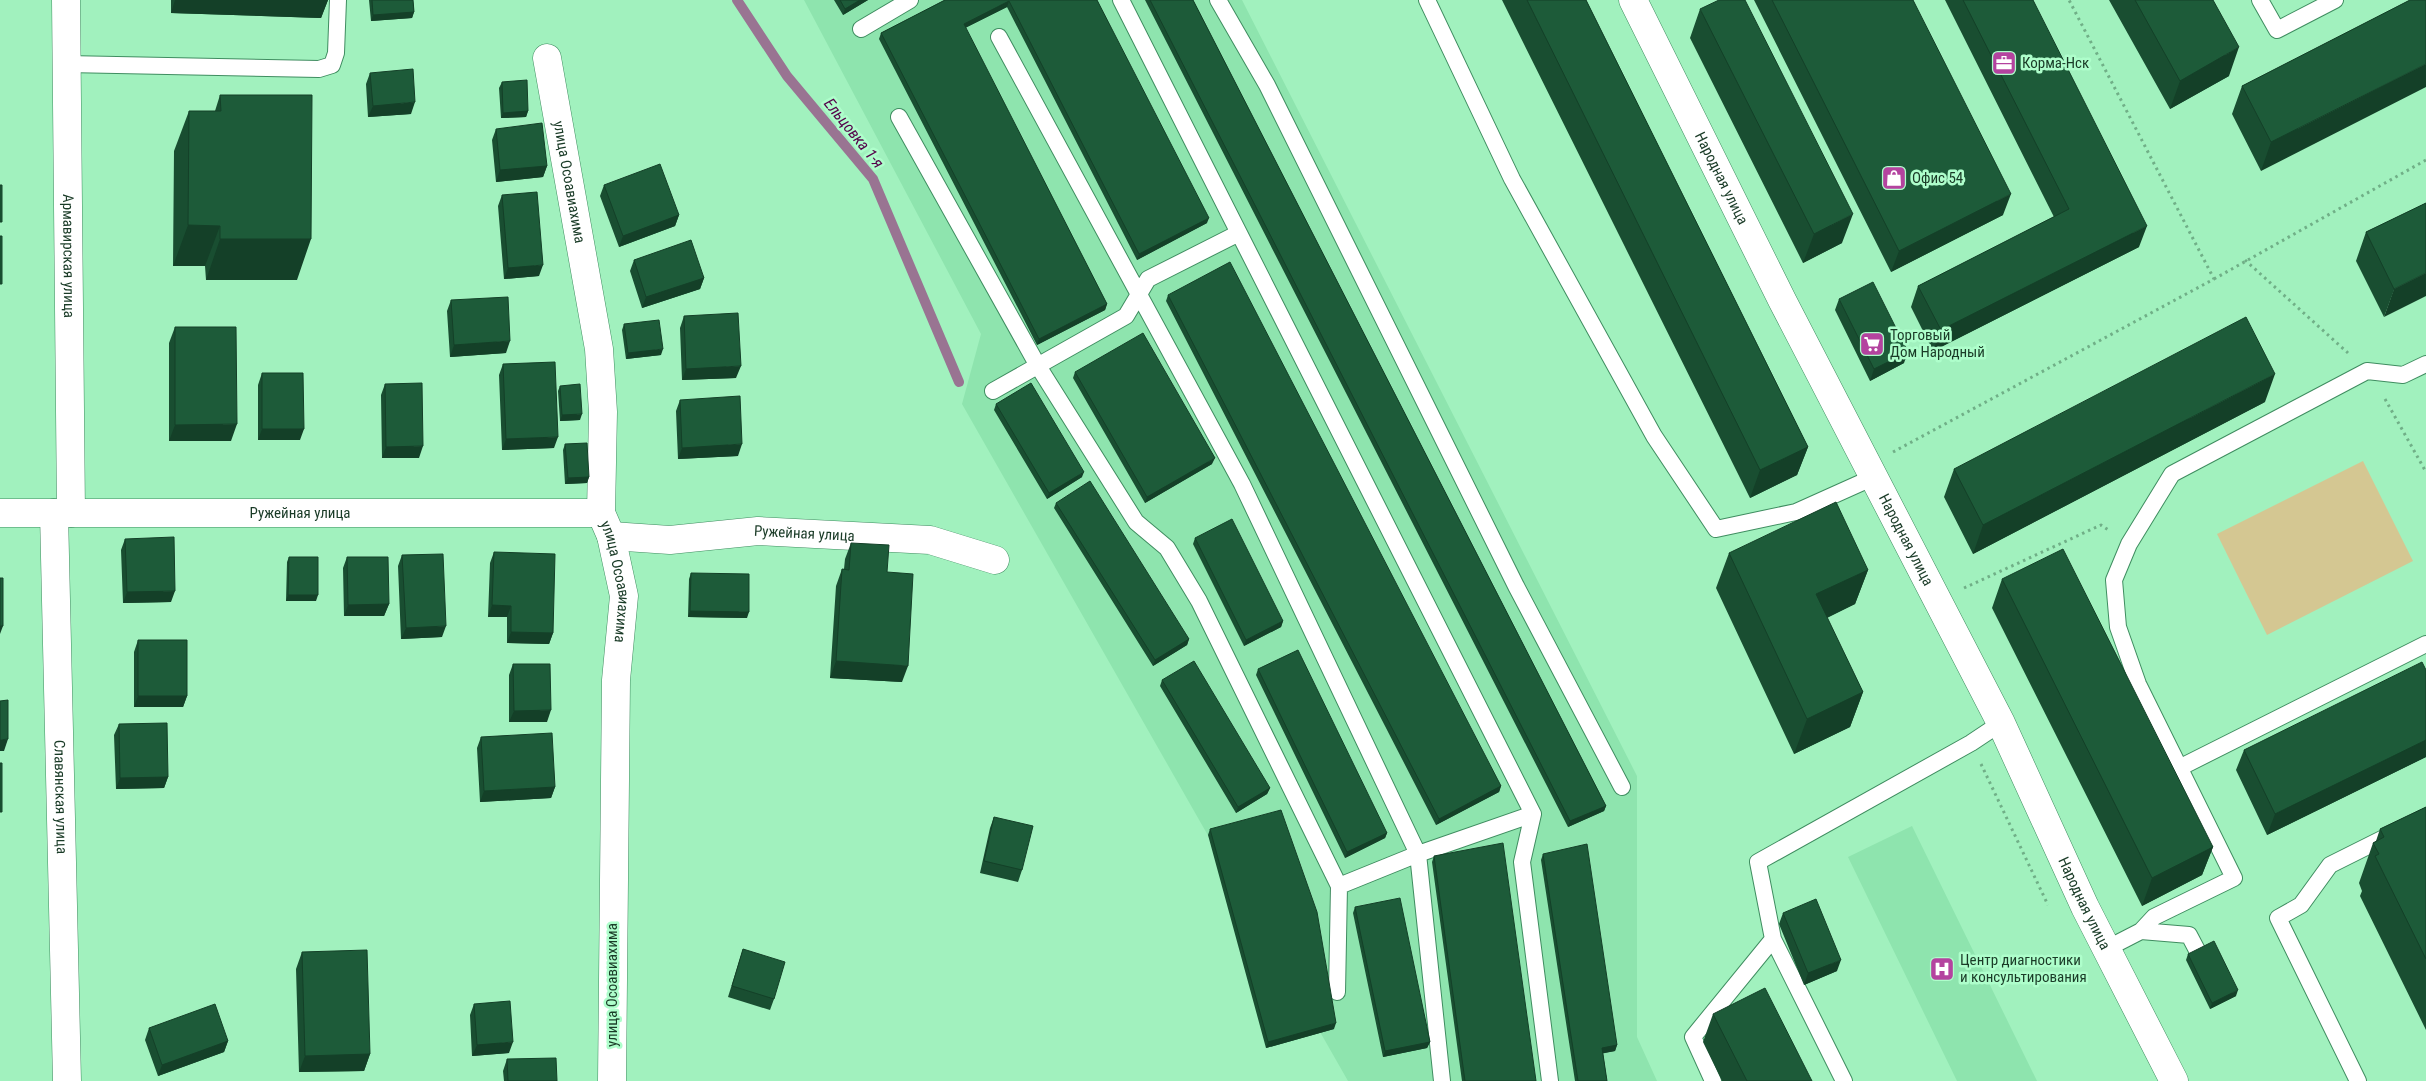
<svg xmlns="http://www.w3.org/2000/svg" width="2426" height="1081" font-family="'Roboto Condensed',sans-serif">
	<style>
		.built { fill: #8ee4ae }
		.green { fill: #d4c792 }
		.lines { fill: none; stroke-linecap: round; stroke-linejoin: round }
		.stream { stroke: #997492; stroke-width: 10 }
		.service-casing { stroke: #3f8d60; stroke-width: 18 }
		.minor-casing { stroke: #3f8d60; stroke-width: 29 }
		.path { stroke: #70af87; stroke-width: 3; stroke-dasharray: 2.5 4; stroke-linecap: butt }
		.service { stroke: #fff; stroke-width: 16 }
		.minor { stroke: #fff; stroke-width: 28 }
		.wall { fill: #194e31 }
		.shaded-wall { fill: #144028 }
		.building { fill: #1d5b39; stroke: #144028 }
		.labels { text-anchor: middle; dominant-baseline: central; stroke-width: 5; stroke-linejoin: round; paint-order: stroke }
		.poi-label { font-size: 15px; fill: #1a3b27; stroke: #aefecb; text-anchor: start }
		.street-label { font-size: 15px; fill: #1a3b27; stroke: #aefecb }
		.water-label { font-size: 16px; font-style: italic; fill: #540049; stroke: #aefecb }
	</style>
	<rect width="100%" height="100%" fill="#a1f1be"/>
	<!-- built -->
	<path class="built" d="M804,0h438l395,776v261l20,44h-309l-386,-677 19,-70z
		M1912,826l125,255h-80l-109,-224z"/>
	<!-- green -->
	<path class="green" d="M2363,461l50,100 -146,74 -50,-101z"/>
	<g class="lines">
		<!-- stream -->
		<path class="stream" d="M737,0l50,76 86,103 86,203"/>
		<defs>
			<path id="service" d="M1121,0l412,814
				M1218,0l49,85 249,501 106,201
				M1427,0l85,179 142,257 62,93 80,-17 78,-35
				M2260,0l17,30 58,-30
				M861,29l49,-29
				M999,37l243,447 176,370 24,227
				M66,64l253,5 13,-4 4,-12 2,-53
				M899,117l139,249 98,156 31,26 32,53 140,285 -2,106
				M993,391l133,-75 22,-37 91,-46
				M2179,768l247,-124
				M1339,886l79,-32 115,-40 -11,48 28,219
				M2141,931l48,4 10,19
				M2106,949l35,-18 13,-14 80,-39 -96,-194 -20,-57 -4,-47 15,-36 43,-70 195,-103 36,4 23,-11
				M1713,1081l-20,-44 80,-98
				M1844,1081l-71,-142 -15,-77 213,-119 30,-20
				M2358,1081l-80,-163 23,-13 29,-40 96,-48"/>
			<g id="minor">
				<path id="s1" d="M66,0l5,513"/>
				<path id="s2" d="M1633,0l149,300 219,423 84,184 89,174"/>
				<path id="s3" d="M547,58l52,291 4,63 -2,101 10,23 13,60 -8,84 -4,401"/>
				<path id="s4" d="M0,513h601"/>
				<path id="s5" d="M54,513l13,568"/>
				<path id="s6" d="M611,536l59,4 88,-9 172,9 65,20"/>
			</g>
		</defs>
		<!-- service casing -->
		<use href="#service" class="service-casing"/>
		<!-- minor casing -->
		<use href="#minor" class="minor-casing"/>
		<!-- path -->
		<path class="path" d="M2245,260l103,93
			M2214,279l212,-119
			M2385,399l41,73
			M1893,452l321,-173 -145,-279
			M1964,588l137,-63 9,6
			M1981,764l67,141"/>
		<!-- service -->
		<use href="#service" class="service"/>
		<!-- minor -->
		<use href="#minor" class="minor"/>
	</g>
	<!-- wall -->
	<path class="wall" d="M171,0h157l-7,18 -150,-5z
		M369,0h44l1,12 -2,6 -41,3z
		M834,0h34l-25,15z
		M945,0h152l110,223 -70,37 -130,-253 -42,21 142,276 -2,6 -68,35 -158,-306 2,-6z
		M1145,0h48l413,806 -2,5 -36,16z
		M1502,0h84l222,447 -11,28 -47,23z
		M1754,0h159l90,215 -112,57z
		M1945,0h88l106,247 -206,104 -22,-44 7,-21 136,-69z
		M2109,0h104l16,76 -59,33z
		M2410,0l-149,171 -29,-57 10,-28z
		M1700,9l142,234 -39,20 -113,-225z
		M370,73l41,41 -43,3 -2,-33z
		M502,82l26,29 -2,6 -25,1 -2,-30z
		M220,95l77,185h-91l-1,-14h-32l1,-115 15,-40h26z
		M496,129l51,37 -4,11 -47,5 -4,-42z
		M604,185l75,30 -4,11 -56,21 -19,-51z
		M502,195l37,81 -35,3 -6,-73z
		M2426,203l-42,114 -28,-56 10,-29z
		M634,260l70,18 -4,11 -58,19 -12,-37z
		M1168,295l333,491 -2,6 -63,33 -270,-524z
		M1839,299l65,64 -34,18 -35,-71z
		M451,300l55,53 -56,4 -3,-46z
		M684,316l52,62 -54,2 -2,-52z
		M624,324l37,31 -35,4 -4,-29z
		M175,327l56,114h-62v-98z
		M503,364l51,84 -52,2 -3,-75z
		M1075,372l137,92 -67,39 -72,-125z
		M262,373l38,67h-42v-55z
		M385,384l34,74h-37l-1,-63z
		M560,386l20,34 -20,1 -2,-30z
		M680,400l58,56 -60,3 -2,-48z
		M2265,402l-292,152 -29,-57 10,-28z
		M996,404l86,73 -35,22 -53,-89z
		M565,444l24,33 -2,6 -22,1 -2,-34z
		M1056,503l133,136 -2,6 -34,21 -99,-158z
		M1195,538l88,83 -2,6 -37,19 -51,-102z
		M125,539l46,63 -48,1 -2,-53z
		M851,543l36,29 15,110 -72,-4 6,-92 6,-17h2l1,-10z
		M494,552l59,81 -4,11 -42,-1v-26h-19l2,-54z
		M1729,553l139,17 -13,34 -28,14 36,74 -13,35 -56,27 -78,-166z
		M402,555l40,82 -41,2 -3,-73z
		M289,557l27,44h-30l1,-39z
		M347,557l42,47 -5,12h-40l-1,-48z
		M691,573l56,45 -59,-1 1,-38z
		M2002,579l211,268 -11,28 -60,31 -150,-298z
		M138,640l49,56 -4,11h-49v-55z
		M513,664l34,58h-38v-47z
		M1258,669l129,164 -2,5 -40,20 -89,-183z
		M2426,670v87l-159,78 -31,-65 8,-20z
		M1162,680l108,108 -3,6 -31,19 -76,-127z
		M119,724l49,53 -4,11 -48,1 -2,-54z
		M481,737l74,50 -4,11 -71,4 -3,-54z
		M2426,807v223l-66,-134 2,-5 -3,-8 14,-40 3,-2 4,-12z
		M994,817l28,53 -4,12 -38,-9 10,-45z
		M1210,829l124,200 -68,19 -58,-213z
		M1543,854l74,191 -2,6 -12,2 4,28h-32l-34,-221z
		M1434,856l102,225h-74l-30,-219z
		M1355,907l75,135 -3,6 -44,9 -30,-144z
		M1783,913l54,58 -33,14 -25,-61z
		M743,949l31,50 -4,11 -42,-13z
		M302,952l68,102 -6,17 -65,1 -3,-103z
		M2188,954l48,42 -26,13 -24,-49z
		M474,1004l35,49 -37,3 -2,-41z
		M1713,1014l99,67h-90l-19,-39z
		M149,1028l79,13 -4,11 -66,24 -13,-36z
		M507,1059l50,22h-53l-1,-10z"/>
	<!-- shaded-wall -->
	<path class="shaded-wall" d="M175,0h153l-7,18 -150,-5z
		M860,0h8l-25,15 2,-6z
		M1009,1l-2,6 -46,23 3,-6z
		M414,12l-2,6 -41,3 2,-6z
		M2239,47l-10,29 -59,33 10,-28z
		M2426,64v23l-165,84 10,-29z
		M415,102l-4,12 -43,3 5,-11z
		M528,111l-2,6 -25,1 2,-5z
		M547,166l-4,11 -47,5 4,-12z
		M2011,194l-8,21 -112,57 8,-21z
		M1853,214l-11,29 -39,20 11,-29z
		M679,215l-4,11 -56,21 4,-11z
		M1209,218l-2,5 -70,37 2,-6z
		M188,225l32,1 -15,40h-32z
		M2147,226l-8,21 -206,104 8,-21z
		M220,239h91l-14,41h-91z
		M543,265l-4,11 -35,3 4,-11z
		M2426,273v23l-42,21 10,-28z
		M704,278l-4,11 -58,19 4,-11z
		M1107,304l-2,6 -68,35 2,-6z
		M510,341l-4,12 -56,4 4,-12z
		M663,349l-2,6 -35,4 2,-6z
		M1908,352l-4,11 -34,18 4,-12z
		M741,366l-5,12 -54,2 4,-11z
		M2275,374l-10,28 -292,152 10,-29z
		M582,414l-2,6 -20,1 2,-6z
		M237,424l-6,17h-62l6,-16z
		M262,429h42l-4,11h-42z
		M558,437l-4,11 -52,2 4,-11z
		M742,444l-4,12 -60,3 4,-11z
		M423,446l-4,12h-37l4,-11z
		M1808,447l-11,28 -47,23 10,-28z
		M1215,458l-3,6 -67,39 2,-6z
		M1084,472l-2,5 -35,22 2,-6z
		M589,477l-2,6 -22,1 3,-6z
		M1868,570l-13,34 -52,25 13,-35z
		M175,591l-4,11 -48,1 4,-11z
		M288,595h30l-2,6h-30z
		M389,604l-5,12h-40l4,-11z
		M492,605l19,1 -4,11h-19z
		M690,611l59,1 -2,6 -59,-1z
		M1283,621l-2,6 -37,19 2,-6z
		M0,626h3l-3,8z
		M446,626l-4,11 -41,2 5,-11z
		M511,632l42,1 -4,11 -42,-1z
		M1189,639l-2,6 -34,21 2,-6z
		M836,661l72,5 -6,16 -72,-4z
		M1863,692l-13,35 -56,27 13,-35z
		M138,696h49l-4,11h-49z
		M551,710l-4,12h-38l5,-11z
		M8,739l-4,12h-4v-11z
		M2426,740v17l-159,78 8,-21z
		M168,777l-4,11 -48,1 4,-11z
		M1501,786l-2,6 -63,33 3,-6z
		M555,787l-4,11 -71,4 4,-11z
		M1270,788l-3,6 -31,19 2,-6z
		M1606,806l-2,5 -36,16 2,-6z
		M1387,833l-2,5 -40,20 2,-6z
		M2213,847l-11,28 -60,31 10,-28z
		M1841,960l-4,11 -33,14 4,-12z
		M2238,990l-2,6 -26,13 2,-6z
		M1336,1023l-2,6 -68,19 2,-6z
		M228,1041l-4,11 -66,24 4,-11z
		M513,1042l-4,11 -37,3 5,-11z
		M1430,1042l-3,6 -44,9 2,-6z
		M1617,1045l-2,6 -15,3 2,-6z
		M370,1054l-6,17 -65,1 6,-16z"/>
	<!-- building -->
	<path class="building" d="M372,0h41l1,12 -41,3z
		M840,0h20l-15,9z
		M945,0h152l112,218 -70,36 -130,-253 -45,23 143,280 -68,35 -158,-306z
		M1150,0h43l413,806 -36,15z
		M1527,0h59l222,447 -48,23z
		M1719,0h26l108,214 -39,20 -114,-225z
		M1772,0h141l98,194 -112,57z
		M1963,0h70l114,226 -206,104 -23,-44 151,-77z
		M2135,0h78l26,47 -59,34z
		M2410,0h16v64l-155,78 -29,-56z
		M413,69l2,33 -42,4 -3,-33z
		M527,80l1,31 -25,2 -1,-31z
		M220,95h92l-1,144h-91v-13l-32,-1 1,-114h32z
		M542,123l5,43 -47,4 -4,-41z
		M660,164l19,51 -56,21 -19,-51z
		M0,185h2v37h-2z
		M537,192l6,73 -35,3 -6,-73z
		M2426,203v70l-32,16 -28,-57z
		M0,236h2v48h-2z
		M691,240l13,38 -58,19 -12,-37z
		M1230,262l271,524 -62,33 -271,-524z
		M1873,282l35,70 -34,17 -35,-70z
		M508,297l2,44 -56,4 -3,-45z
		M738,313l3,53 -55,3 -2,-53z
		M2246,317l29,57 -292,151 -29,-56z
		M659,320l4,29 -35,4 -4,-29z
		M175,327h61l1,97 -62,1z
		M1143,333l72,125 -68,39 -72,-125z
		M555,362l3,75 -52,2 -3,-75z
		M262,373h41l1,56h-42z
		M422,383l1,63 -37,1 -1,-63z
		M1031,383l53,89 -35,21 -53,-89z
		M580,384l2,30 -20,1 -2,-29z
		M740,396l2,48 -60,4 -2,-48z
		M587,443l2,34 -21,1 -3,-34z
		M1090,481l99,158 -34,21 -99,-157z
		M1836,502l32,68 -52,24 47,98 -56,27 -78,-166z
		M1232,519l51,102 -37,19 -51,-102z
		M174,537l1,54 -48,1 -2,-53z
		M851,543l38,2 -2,27 26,2 -5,92 -72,-5 6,-92 7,1z
		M2063,549l150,298 -61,31 -150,-299z
		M494,552l61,2 -2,79 -42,-1v-26l-19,-1z
		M443,554l3,72 -40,2 -4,-73z
		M289,557h29v38h-30z
		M347,557h41l1,47 -41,1z
		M691,573l58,1v38l-59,-1z
		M0,578h3v48h-3z
		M138,640h49v56h-49z
		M1298,650l89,183 -40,19 -89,-183z
		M1194,661l76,127 -32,19 -76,-127z
		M2422,662l4,8v70l-151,74 -31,-64z
		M513,664h37l1,46 -37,1z
		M8,700v39l-8,1v-39z
		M167,723l1,54 -48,1 -1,-54z
		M552,733l3,54 -71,4 -3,-54z
		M0,763h2v49h-2z
		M2426,807v152l-51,-103 4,-2 -6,-11 11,-6 -4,-8z
		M1281,810l36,102 19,111 -68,19 -58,-213z
		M994,817l39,9 -11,44 -38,-9z
		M1503,843l33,238h-71l-31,-225z
		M1587,844l30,201 -15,3 5,33h-29l-35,-227z
		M1400,898l30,144 -45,9 -30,-144z
		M1816,899l25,61 -33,13 -25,-60z
		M2214,941l24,49 -26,13 -24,-49z
		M743,949l42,13 -11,37 -42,-13z
		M367,950l3,104 -65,2 -3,-104z
		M1765,988l47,93h-65l-34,-67z
		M510,1001l3,41 -36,3 -3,-41z
		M215,1004l13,37 -66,24 -13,-37z
		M556,1058l1,23h-49l-1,-22z"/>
	<!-- icons -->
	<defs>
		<symbol id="office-square" viewBox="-11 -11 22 22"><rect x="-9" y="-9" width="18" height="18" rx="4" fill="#b4439f" stroke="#aefecb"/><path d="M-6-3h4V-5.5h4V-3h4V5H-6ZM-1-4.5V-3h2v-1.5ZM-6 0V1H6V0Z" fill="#fff"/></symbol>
		<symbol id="shop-square" viewBox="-11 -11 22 22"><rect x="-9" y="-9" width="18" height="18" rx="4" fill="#b4439f" stroke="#aefecb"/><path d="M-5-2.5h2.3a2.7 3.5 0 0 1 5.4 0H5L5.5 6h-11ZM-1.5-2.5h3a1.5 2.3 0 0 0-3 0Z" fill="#fff"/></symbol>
		<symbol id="supermarket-square" viewBox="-11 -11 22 22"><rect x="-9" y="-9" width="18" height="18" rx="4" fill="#b4439f" stroke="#aefecb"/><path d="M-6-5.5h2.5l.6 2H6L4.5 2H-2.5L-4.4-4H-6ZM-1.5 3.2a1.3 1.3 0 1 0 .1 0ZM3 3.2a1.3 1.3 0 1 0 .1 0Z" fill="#fff"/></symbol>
		<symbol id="hospital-square" viewBox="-11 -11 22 22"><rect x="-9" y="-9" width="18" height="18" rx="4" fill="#b4439f" stroke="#aefecb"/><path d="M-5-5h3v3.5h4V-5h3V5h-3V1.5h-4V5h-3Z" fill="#fff"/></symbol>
	</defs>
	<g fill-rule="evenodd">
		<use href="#office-square" x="1990" y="49" width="28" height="28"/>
		<use href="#shop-square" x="1880" y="164" width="28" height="28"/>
		<use href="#supermarket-square" x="1858" y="330" width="28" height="28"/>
		<use href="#hospital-square" x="1928" y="955" width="28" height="28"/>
	</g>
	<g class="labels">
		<!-- poi labels -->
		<g class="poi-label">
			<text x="2022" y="63">Корма-Нск</text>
			<text x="1912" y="178">Офис 54</text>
			<text x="1890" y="335">Торговый<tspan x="1890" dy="17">Дом Народный</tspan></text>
			<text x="1960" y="960">Центр диагностики<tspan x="1960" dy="17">и консультирования</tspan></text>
		</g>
		<!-- street labels -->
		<g class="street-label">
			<text stroke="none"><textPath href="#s2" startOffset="199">Народная улица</textPath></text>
			<text stroke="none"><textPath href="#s3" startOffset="126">улица Осоавиахима</textPath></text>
			<text stroke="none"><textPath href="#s1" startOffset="256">Армавирская улица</textPath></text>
			<text stroke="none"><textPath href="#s4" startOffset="300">Ружейная улица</textPath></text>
			<text stroke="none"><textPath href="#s6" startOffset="194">Ружейная улица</textPath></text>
			<text stroke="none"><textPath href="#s2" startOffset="605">Народная улица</textPath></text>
			<text stroke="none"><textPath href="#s3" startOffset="531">улица Осоавиахима</textPath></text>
			<text stroke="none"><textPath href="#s5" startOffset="284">Славянская улица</textPath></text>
			<text stroke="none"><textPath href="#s2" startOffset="1010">Народная улица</textPath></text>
			<text transform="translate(612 985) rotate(-90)">улица Осоавиахима</text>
		</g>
		<!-- water labels -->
		<g class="water-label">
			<text transform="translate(854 133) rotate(51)">Ельцовка 1-я</text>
		</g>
	</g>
</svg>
